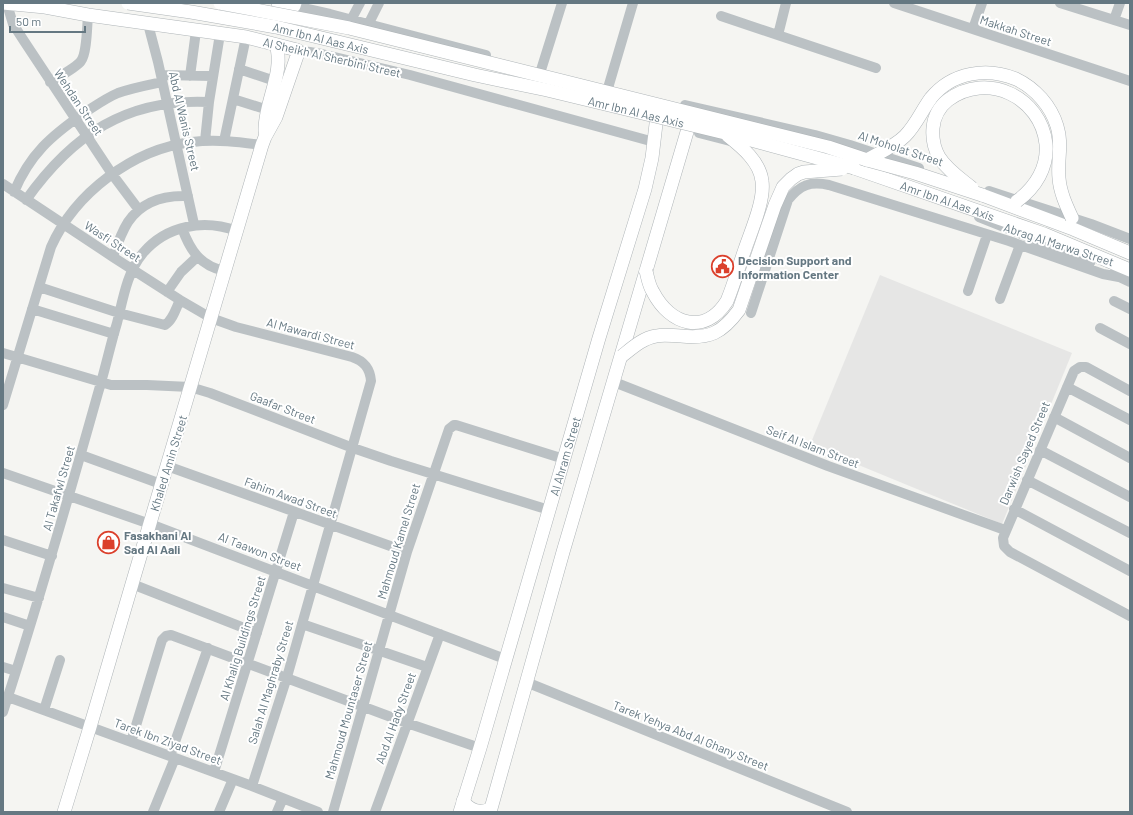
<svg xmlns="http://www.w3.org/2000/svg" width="1133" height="815" font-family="Barlow,sans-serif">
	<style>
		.built { fill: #e6e6e5 }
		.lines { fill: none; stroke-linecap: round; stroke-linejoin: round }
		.major-casing { stroke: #afb5b8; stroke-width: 14 }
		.minor { stroke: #bbc1c4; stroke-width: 10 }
		.major { stroke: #fff; stroke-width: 13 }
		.major-bridge-casing { stroke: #afb5b8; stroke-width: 14; stroke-linecap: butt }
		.major-bridge { stroke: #fff; stroke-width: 13 }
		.labels { text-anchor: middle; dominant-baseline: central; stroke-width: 4; stroke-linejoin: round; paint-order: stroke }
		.street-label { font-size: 12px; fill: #657882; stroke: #fff }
		.poi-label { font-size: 12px; font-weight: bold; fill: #657882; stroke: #fff; text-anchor: start }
	</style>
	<rect width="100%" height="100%" fill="#f5f5f2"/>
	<!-- built -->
	<path class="built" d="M880,275l192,78 -70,171 -192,-79z"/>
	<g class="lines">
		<defs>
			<g id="major">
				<path d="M3,3l42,4 43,8 158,22 51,13 1,3 -22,64 -11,20 -3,8 -130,439 -42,143 -26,85"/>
				<path d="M278,3l16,3 1,-3"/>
				<path d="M265,131c-1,-27 20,-60 11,-86"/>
				<path id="s1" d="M854,168l190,66 86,36"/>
				<path d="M982,195l91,34 57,24"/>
				<path d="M463,801c7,10 16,13 27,8"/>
				<path id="s2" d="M460,812l20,-64 119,-410 46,-149 7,-31 6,-51"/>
				<path d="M490,812l73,-260 129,-437"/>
			</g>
		</defs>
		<!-- major casing -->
		<use href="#major" class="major-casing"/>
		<!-- minor -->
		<path class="minor" d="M894,3l236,78
			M1060,3l70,22
			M7,4l6,20 11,17 88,133 27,36
			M294,6l36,8 156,41
			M721,16l155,52
			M351,20l9,-17
			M1114,20l6,-17
			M148,24l10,38 36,162
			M368,25l11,-22
			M973,29l9,-26
			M778,35l8,-32
			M297,50l25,4 88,21 244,67
			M239,69l36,12
			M541,70l21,-67
			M161,75l52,1
			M190,76l6,-45
			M50,82c8,-5 26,-14 31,-21 6,-8 6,-35 7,-46
			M608,88l25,-85
			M233,99l35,11
			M685,105l130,30 35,10 69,23
			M699,133l35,9
			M205,141l4,-39 11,-68
			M224,141l22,-104
			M3,184l110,73 67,43 31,18 25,9 116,30c12,4 18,11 19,24l-84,296 -35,109
			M989,191l102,33 39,15
			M14,192c16,-38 37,-56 70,-79 11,-7 22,-15 34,-20 14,-5 30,-8 44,-11
			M26,200c46,-65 101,-102 183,-98
			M979,217l87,35 24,11
			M182,228c8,22 18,38 43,43
			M113,257c4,-12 8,-24 15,-35 14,-21 36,-27 60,-26
			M1113,274l17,8
			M39,287l80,26 46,12c8,-5 11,-17 15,-25
			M968,291l19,-56
			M167,292l14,-20 16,-15
			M1000,299l20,-54
			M1114,301l16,8
			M32,309l82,25
			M751,313l37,-113c12,-15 22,-19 41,-15l180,56 94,33 16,3
			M1100,328l30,16
			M3,353l108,32h36l43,2 20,6 143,55 38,13 158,49
			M614,382l214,84 177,64
			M1067,387l63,33
			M1130,391l-44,-24h-6l-6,4 -71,167 1,8 6,6 120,64
			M3,405l48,-158c24,-54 82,-98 141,-105 24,-3 47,0 70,3
			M1054,417l76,41
			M1040,450l90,47
			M81,455l80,29
			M167,466l240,86
			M3,473l147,51 355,135
			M1027,480l103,53
			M1014,509l116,62
			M3,540l49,16
			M132,584l125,49
			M3,588l36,10
			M3,617l27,9
			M302,624l125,43
			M3,667l13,4
			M526,682l321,130
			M8,697l244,89 66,26
			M44,710l16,-50
			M3,712c34,-105 65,-212 95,-319 7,-23 12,-47 19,-70 6,-24 10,-51 26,-70 24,-28 61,-34 94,-22
			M131,742l31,-102 4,-4 5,-1 236,88 73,25
			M170,756l38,-108
			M214,772l80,-260
			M153,812l22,-54
			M219,812l14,-33
			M277,812l6,-14
			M333,812l74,-260 42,-123 5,-4h2l108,34
			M375,812l65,-178"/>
		<!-- major -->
		<use href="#major" class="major"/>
		<defs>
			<g id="major-bridge">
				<path id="s3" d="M128,3l63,9 85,15 199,48 72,15 178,43 129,35"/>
				<path d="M220,3l129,25 479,119 39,13 48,13 67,22"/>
				<path d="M867,160c12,-7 28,-14 38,-24 11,-11 17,-26 26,-38 21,-26 56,-31 85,-19 19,9 35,27 41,47 6,19 0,34 2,52 1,14 7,27 13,40"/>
				<path d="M972,188c-11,-9 -25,-18 -33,-31 -5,-9 -7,-18 -6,-29 1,-11 6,-21 15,-28 39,-29 93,-3 98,44 2,23 -10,43 -29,57"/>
				<path d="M646,271c2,8 3,15 7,21 17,33 52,44 74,9 7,-17 12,-35 18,-52 6,-18 20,-49 17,-68 -2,-19 -20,-34 -34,-45"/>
				<path d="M622,356c10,-8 21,-18 34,-20 9,-2 17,0 25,0 29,3 41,-3 58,-26l36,-105 8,-18 8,-8 7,-5 6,-2 38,-3"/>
			</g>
		</defs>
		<!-- major-bridge casing -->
		<use href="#major-bridge" class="major-bridge-casing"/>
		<!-- major-bridge -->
		<use href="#major-bridge" class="major-bridge"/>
	</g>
	<!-- icons -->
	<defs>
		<symbol id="civic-ring" viewBox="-11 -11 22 22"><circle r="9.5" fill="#fff" stroke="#db402c" stroke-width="1.5"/><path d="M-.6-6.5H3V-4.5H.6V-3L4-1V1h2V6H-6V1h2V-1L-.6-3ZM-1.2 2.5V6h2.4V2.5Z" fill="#db402c"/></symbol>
		<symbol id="shop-ring" viewBox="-11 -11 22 22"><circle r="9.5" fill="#fff" stroke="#db402c" stroke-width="1.5"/><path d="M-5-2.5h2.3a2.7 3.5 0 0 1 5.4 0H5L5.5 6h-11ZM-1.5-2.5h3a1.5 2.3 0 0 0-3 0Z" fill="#db402c"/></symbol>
	</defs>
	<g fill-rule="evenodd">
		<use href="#civic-ring" x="710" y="254" width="25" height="25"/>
		<use href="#shop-ring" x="96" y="530" width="25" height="25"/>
	</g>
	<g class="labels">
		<!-- street labels -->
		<g class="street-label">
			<text transform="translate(1016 30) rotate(18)">Makkah Street</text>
			<text stroke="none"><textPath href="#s3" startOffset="196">Amr Ibn Al Aas Axis</textPath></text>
			<text transform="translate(332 57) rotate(13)">Al Sheikh Al Sherbini Street</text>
			<text transform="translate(79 102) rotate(56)">Wehdan Street</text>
			<text stroke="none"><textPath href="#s3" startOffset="520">Amr Ibn Al Aas Axis</textPath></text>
			<text transform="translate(185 121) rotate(77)">Abd Al Wanis Street</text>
			<text transform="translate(901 148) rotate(18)">Al Moholat Street</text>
			<text stroke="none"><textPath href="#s1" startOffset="99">Amr Ibn Al Aas Axis</textPath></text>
			<text transform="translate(113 241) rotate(33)">Wasfi Street</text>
			<text transform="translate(1059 244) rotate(18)">Abrag Al Marwa Street</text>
			<text transform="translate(311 333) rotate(15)">Al Mawardi Street</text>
			<text transform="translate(283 407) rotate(21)">Gaafar Street</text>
			<text transform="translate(813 446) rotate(21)">Seif Al Islam Street</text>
			<text transform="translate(1024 453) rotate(-67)">Darwish Sayed Street</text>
			<text stroke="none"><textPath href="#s2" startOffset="371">Al Ahram Street</textPath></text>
			<text transform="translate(168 463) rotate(-73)">Khaled Amin Street</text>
			<text transform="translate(58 488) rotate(-74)">Al Takafwl Street</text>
			<text transform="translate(291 497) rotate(20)">Fahim Awad Street</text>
			<text transform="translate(398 541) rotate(-73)">Mahmoud Kamel Street</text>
			<text transform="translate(260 551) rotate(21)">Al Taawon Street</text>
			<text transform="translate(242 638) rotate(-73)">Al Khalig Buildings Street</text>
			<text transform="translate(270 682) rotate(-73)">Salah Al Maghraby Street</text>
			<text transform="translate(348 710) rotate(-74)">Mahmoud Mountaser Street</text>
			<text transform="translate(395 718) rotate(-70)">Abd Al Hady Street</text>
			<text transform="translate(691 735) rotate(22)">Tarek Yehya Abd Al Ghany Street</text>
			<text transform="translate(168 741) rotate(20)">Tarek Ibn Ziyad Street</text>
		</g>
		<!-- poi labels -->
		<g class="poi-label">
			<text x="738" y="260">Decision Support and<tspan x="738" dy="14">Information Center</tspan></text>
			<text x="124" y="535">Fasakhani Al<tspan x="124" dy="14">Sad Al Aali</tspan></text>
		</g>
	</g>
	<!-- border -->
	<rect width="1133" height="815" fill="none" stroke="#657882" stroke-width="8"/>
	<!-- scale -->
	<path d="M10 26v6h75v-6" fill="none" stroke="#657882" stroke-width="2"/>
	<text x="16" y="26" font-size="12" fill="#657882" stroke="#ffffff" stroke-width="3" paint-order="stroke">50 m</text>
</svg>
